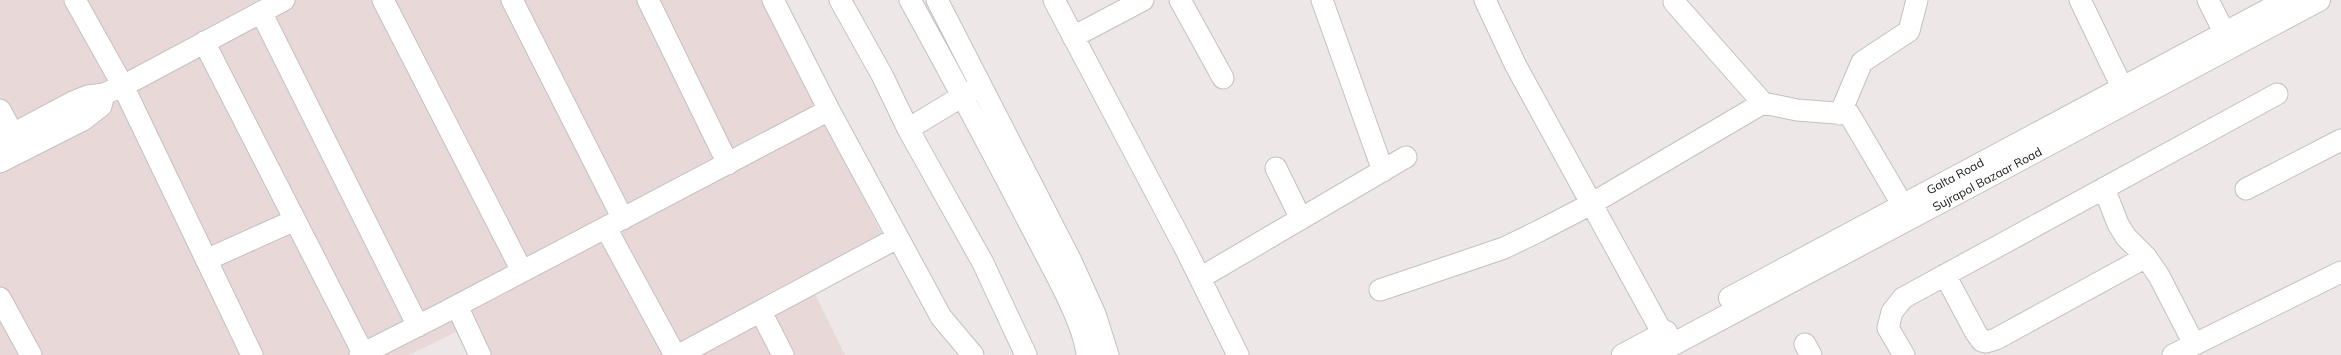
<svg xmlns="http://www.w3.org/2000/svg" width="2341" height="355" font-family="Mulish,sans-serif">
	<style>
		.built { fill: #e8d9d8 }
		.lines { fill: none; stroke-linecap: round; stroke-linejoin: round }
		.minor-casing { stroke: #c5c0bf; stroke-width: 23 }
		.major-casing { stroke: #c5c0bf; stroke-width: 24 }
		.minor { stroke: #fff; stroke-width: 21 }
		.major { stroke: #fff; stroke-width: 22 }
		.labels { text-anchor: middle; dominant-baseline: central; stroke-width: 4; stroke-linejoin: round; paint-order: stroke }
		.street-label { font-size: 12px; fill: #1c1a1a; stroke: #fff }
	</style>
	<rect width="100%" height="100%" fill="#ede7e7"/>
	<!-- built -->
	<path class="built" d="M0,0h762l130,254 -77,40 30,61h-377l-12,-23 -47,23h-409z"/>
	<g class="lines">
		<defs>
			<path id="minor" d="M75,0l48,86 129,269
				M383,0l139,271
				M512,0l111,219
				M648,0l80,164
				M773,0l56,110 112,207 32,38
				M840,0l42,75 26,54 75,134 43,92
				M910,0c43,78 85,157 126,236 15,30 48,86 51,119
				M937,0l134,261 24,53 13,41
				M1054,0l130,246 54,109
				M1180,0l43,78
				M1322,0l61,171
				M1485,0l31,66 147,268
				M2080,0l42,87
				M2208,0l16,32
				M1674,2l89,101 34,7 52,4 53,90
				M261,12l157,314
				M1073,37l70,-37
				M204,42l159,311
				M0,110l13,24
				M1840,114l22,-52 47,-31 8,-31
				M908,129l66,-40
				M0,141l73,-39 15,-6 16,-2 19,-8 161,-86
				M0,162l83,-42 18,-14 3,-12
				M1276,168l25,51
				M2104,188l14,36 8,13 20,20 13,19 35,68
				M2246,189l95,-49
				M606,228l69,127
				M206,260l89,-40
				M1945,275l31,58 6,8 4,1 10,-3 150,-82
				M1200,278l206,-121
				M1380,290l124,-42 35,-17 52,-27 172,-101
				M0,298l31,57
				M447,311l382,-201
				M761,312l22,43
				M1805,344l6,11
				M360,355l97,-49 23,49
				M679,355l218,-117
				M1904,355l-16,-27 4,-16 11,-14 374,-204
				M2173,355l168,-83"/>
			<path id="major" d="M1730,298l555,-297
				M1623,355l43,-23
				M1653,355l666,-355"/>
		</defs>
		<!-- minor casing -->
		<use href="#minor" class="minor-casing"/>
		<!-- major casing -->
		<use href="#major" class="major-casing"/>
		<!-- minor -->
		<use href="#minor" class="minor"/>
		<!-- major -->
		<use href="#major" class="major"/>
	</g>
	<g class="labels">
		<!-- street labels -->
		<g class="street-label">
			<text transform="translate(1955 176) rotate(-28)">Galta Road</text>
			<text transform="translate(1987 179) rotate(-28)">Sujrapol Bazaar Road</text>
		</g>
	</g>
</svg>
